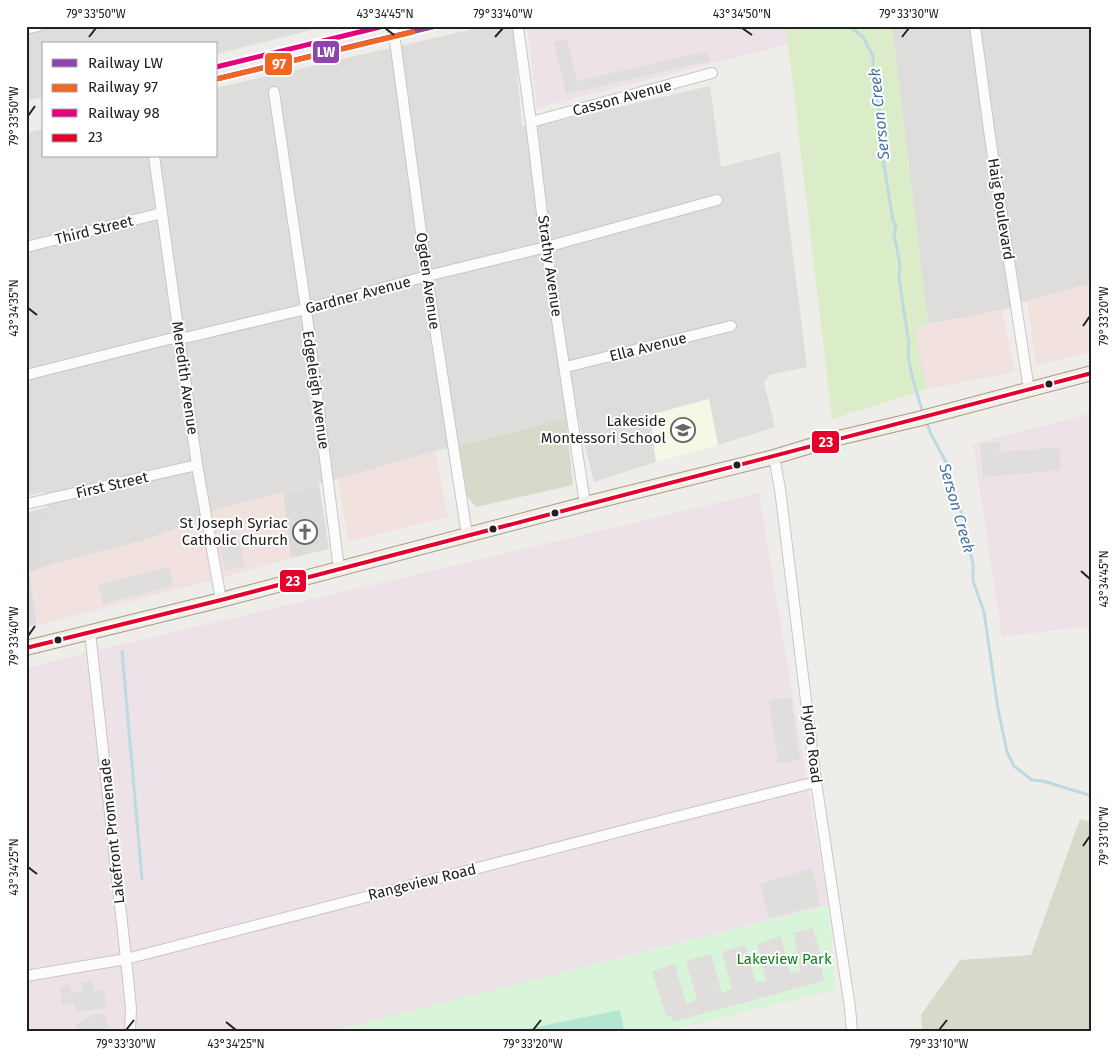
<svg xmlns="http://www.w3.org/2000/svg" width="1118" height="1057" font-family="'Fira Sans',sans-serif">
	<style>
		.residential { fill: #dedddb }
		.commercial { fill: #f1e2df }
		.industrial { fill: #ece2e7 }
		.education { fill: #f7f7e5 }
		.religious { fill: #dddcdb }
		.construction { fill: #d8d8cb }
		.grass { fill: #daecc8 }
		.park { fill: #d8f4d9 }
		.pitch { fill: #b5e6d3 }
		.parking { fill: #dfdedd }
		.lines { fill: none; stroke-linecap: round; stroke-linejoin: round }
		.stream { stroke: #bdd9e2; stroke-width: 3 }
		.minor-casing { stroke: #c8c7c5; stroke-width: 12 }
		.major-casing { stroke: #a69c85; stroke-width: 16 }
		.minor { stroke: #fdfcfc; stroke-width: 10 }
		.major { stroke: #f2ede6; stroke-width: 14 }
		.bus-1-casing { stroke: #fff; stroke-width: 8 }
		.bus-1 { stroke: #e4002b; stroke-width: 4 }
		.rail-1-casing { stroke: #fff; stroke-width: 9 }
		.rail-2-casing { stroke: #fff; stroke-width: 9 }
		.rail-3-casing { stroke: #fff; stroke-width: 9 }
		.rail-1 { stroke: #8e44ad; stroke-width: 5 }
		.rail-2 { stroke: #f26522; stroke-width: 5 }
		.rail-3 { stroke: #e5007d; stroke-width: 5 }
		.ticks { fill: none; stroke: #212121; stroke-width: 2 }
		.bus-dot { fill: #212121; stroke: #fff; stroke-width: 2 }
		.labels { text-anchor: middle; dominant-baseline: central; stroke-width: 4; stroke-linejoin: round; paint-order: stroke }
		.street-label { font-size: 15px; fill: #212121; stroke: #fff }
		.poi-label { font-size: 15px; fill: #212121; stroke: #fff; text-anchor: end }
		.park-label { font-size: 15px; fill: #0b821a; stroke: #fff }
		.water-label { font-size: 16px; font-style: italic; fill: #4875aa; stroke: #fff }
		.line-badge { stroke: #fff; stroke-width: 2 }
		.badge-label { font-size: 14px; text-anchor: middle; font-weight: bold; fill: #fff }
		.neatline { fill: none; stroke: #212121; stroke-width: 2 }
		.ticks-label { font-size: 12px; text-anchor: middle; fill: #212121 }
	</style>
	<rect width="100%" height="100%" fill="#efede9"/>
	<!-- residential -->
	<path class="residential" d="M26,26h301l-111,28v-10h-172v53l-18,4z
		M487,26h26l9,100 36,-5 152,-35 11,81 59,-15 27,215 -38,8 -5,8 11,44 -57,18 -9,-46 -59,16 6,47 -62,20 -16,-64h-12l-131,33 -97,28 -121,30 -18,11 -54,20 -89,23 -11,-71 -19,4v-363l18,-4v27h172v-68z
		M892,26h200v257l-65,18 -25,9 -74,14z"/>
	<!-- commercial -->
	<path class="commercial" d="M1092,283v69l-56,13 -9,-64z
		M1002,310l13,62 -88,17 -13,-62z
		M435,451l13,66 -100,25 -10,-63z
		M283,493l8,65 -65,19 -189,48 -8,-53 27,-9 89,-23 54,-20 18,-11z"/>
	<!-- industrial -->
	<path class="industrial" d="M527,26h259l2,18 -251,64z
		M1092,413v213l-90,11 -29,-193z
		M759,493l69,412 -495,126h-307v-363l39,-10z"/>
	<!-- education -->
	<path class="education" d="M709,399l9,46 -62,17 -6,-47z"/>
	<!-- religious -->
	<path class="religious" d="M319,484l10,65 -38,9 -8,-65z
		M47,507l9,56 -27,9 8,53 -11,1v-113z"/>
	<!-- construction -->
	<path class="construction" d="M566,418l7,67 -97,22 -9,-11 -8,-51z
		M1080,819l12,4v208h-170l-1,-16 39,-55 71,-5z"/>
	<!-- grass -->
	<path class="grass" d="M786,26h106l36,298 -14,3 13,62 -95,30z"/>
	<!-- park -->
	<path class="park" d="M828,905l8,84 -18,5 -150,37h-335z"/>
	<!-- pitch -->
	<path class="pitch" d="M620,1010l4,21 -102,-1z"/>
	<!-- parking -->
	<path class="parking" d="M567,39l10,42 130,-30 3,10 -144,33 -12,-52z
		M774,157l24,189 -16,3 -19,-144 6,-2 -8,-5 -19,2 -1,-8 17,-3 5,-4 1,-5 -5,1 -2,-19 5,-1 2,-3z
		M999,442l1,10 59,-5 2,23 -78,7 -3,-34z
		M48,525l5,34 -7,1 -6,-34z
		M237,531l8,35 -20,4 -8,-35z
		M169,567l5,19 -71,18 -5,-19z
		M791,698l9,62 -22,3 -9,-63z
		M812,868l8,37 -51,13 -9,-34z
		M813,928l9,32 -5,1 1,7h4l2,13 -152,41v-6l-6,1 -14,-46 23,-7 11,40 11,-4 -11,-39 25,-7 11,39 10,-4 -10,-37 23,-7 11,38 10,-3 -9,-36 24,-8 9,38 11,-3 -8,-38z
		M93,981l1,10 10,-1 2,18 -30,4 -2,-9 -12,1 -2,-18 10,-1 1,8 11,-1v-9z
		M105,1013l3,18h-32v-8l6,-1 9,-7z"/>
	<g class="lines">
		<!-- stream -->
		<path class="stream" d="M853,26l1,4 9,7 10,19v14l3,6 -1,7 6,38v17l4,8 -3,7 11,68 3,5 -2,8 6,31 -1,14 10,64c-4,17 9,53 14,70
			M926,421l5,13 15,28 16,53 11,49v17l11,31 14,97 9,43 7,14 18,14 11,1 49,15
			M122,651l20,228"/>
		<defs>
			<path id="minor" d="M393,26l34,250 40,259
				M975,26l15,111 39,253
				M518,28l13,94 15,125 39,257
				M26,29l12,-3
				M274,92l32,217 33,260
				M531,122l181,-49
				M154,156l43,309 24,135
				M26,247l136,-34
				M566,367l165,-41
				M26,375l143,-36 20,-2 117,-28 121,-33 119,-29 171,-47
				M774,457l6,32 36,293 34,226 2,23
				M26,504l171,-39
				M90,632l36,327 5,49 -1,23
				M26,976l100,-17 538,-139 152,-38"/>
			<path id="major" d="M26,648l195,-48 364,-96 189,-47 56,-17 88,-21 174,-46"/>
		</defs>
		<!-- minor casing -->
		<use href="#minor" class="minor-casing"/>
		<!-- major casing -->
		<use href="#major" class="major-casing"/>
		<!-- minor -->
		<use href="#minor" class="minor"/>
		<!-- major -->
		<use href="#major" class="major"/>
		<defs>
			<path id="bus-1" d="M26,648l195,-48 871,-227"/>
		</defs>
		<!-- bus-1 casing -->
		<use href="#bus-1" class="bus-1-casing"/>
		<!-- bus-1 -->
		<use href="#bus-1" class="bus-1"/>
		<defs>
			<path id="rail-1" d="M216,79l220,-53"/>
			<path id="rail-2" d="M217,79l196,-47"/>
			<path id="rail-3" d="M216,67l168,-41"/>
		</defs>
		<!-- rail-1 casing -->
		<use href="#rail-1" class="rail-1-casing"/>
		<!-- rail-2 casing -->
		<use href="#rail-2" class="rail-2-casing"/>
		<!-- rail-3 casing -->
		<use href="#rail-3" class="rail-3-casing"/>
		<!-- rail-1 -->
		<use href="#rail-1" class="rail-1"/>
		<!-- rail-2 -->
		<use href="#rail-2" class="rail-2"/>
		<!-- rail-3 -->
		<use href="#rail-3" class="rail-3"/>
	</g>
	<!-- ticks -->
	<path class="ticks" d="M385,28l9,7M742,28l10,7M89,37l7,-9M495,37l8,-9M902,37l7,-9M28,116l7,-10M28,308l9,7M1083,326l7,-10M1081,571l9,8M28,636l7,-10M1083,846l7,-10M28,867l9,7M226,1022l10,8M126,1030l8,-10M533,1030l8,-10M939,1030l8,-10"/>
	<!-- icons -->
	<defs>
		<symbol id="school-ring" viewBox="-11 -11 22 22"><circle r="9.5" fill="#fff" stroke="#696867" stroke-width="1.5"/><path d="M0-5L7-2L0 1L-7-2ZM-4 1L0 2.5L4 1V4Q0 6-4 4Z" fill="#696867"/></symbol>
		<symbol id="church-ring" viewBox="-11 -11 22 22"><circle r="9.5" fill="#fff" stroke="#696867" stroke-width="1.5"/><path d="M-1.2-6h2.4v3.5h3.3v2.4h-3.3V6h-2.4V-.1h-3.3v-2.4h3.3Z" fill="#696867"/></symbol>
	</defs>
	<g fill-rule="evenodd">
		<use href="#school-ring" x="669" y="416" width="28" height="28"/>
		<use href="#church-ring" x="291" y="518" width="28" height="28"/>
	</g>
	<!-- markers -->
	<g class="bus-dot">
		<circle cx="1049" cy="384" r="4.5"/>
		<circle cx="737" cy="465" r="4.5"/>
		<circle cx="555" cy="513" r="4.5"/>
		<circle cx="493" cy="529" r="4.5"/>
		<circle cx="58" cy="640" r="4.5"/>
	</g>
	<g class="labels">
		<!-- street labels -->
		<g class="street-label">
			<text transform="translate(622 98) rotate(-15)">Casson Avenue</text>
			<text transform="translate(1001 209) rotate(81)">Haig Boulevard</text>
			<text transform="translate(94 230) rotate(-14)">Third Street</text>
			<text transform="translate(550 266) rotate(82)">Strathy Avenue</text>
			<text transform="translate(428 281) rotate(82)">Ogden Avenue</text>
			<text transform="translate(358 295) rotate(-15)">Gardner Avenue</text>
			<text transform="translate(648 347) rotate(-14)">Ella Avenue</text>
			<text transform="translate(185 378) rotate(82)">Meredith Avenue</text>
			<text transform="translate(316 390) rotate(82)">Edgeleigh Avenue</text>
			<text transform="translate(112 485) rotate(-13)">First Street</text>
			<text transform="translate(812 744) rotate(83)">Hydro Road</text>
			<text transform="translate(112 831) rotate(-96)">Lakefront Promenade</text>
			<text transform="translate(422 882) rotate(-14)">Rangeview Road</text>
		</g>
		<!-- poi labels -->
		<g class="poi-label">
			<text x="666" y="421">Lakeside<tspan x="666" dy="17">Montessori School</tspan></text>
			<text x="288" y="523">St Joseph Syriac<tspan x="288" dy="17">Catholic Church</tspan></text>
		</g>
		<!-- park labels -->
		<g class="park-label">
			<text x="784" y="959">Lakeview Park</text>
		</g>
		<!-- water labels -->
		<g class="water-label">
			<text transform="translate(879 114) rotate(-96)">Serson Creek</text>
			<text transform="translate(957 508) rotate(74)">Serson Creek</text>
		</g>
	</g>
	<g class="line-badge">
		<rect x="312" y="40" width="28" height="24" rx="5" fill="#8e44ad"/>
		<rect x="264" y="52" width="29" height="24" rx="5" fill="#f26522"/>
		<rect x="811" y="430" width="29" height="24" rx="5" fill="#e4002b"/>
		<rect x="279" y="569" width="28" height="24" rx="5" fill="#e4002b"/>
	</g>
	<g class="badge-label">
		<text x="326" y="57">LW</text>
		<text x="279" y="69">97</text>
		<text x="826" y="447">23</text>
		<text x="293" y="586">23</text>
	</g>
	<!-- border -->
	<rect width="1118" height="1057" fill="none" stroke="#ffffff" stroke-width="55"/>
	<!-- legend -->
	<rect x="42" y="42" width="175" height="115" fill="#ffffff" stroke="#a6a6a6"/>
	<rect x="52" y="59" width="25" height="8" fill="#8e44ad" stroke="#a6a6a6"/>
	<text x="88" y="68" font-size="15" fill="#212121">Railway LW</text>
	<rect x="52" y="84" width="25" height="8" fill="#f26522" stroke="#a6a6a6"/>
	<text x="88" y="92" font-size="15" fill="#212121">Railway 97</text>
	<rect x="52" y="109" width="25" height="8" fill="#e5007d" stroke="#a6a6a6"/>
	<text x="88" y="118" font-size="15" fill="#212121">Railway 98</text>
	<rect x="52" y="134" width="25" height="8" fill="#e4002b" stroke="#a6a6a6"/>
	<text x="88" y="142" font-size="15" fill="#212121">23</text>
	<rect x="28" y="28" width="1062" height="1002" class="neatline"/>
	<g class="ticks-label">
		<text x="96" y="18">79°33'50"W</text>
		<text x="385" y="18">43°34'45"N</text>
		<text x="503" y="18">79°33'40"W</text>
		<text x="742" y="18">43°34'50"N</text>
		<text x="909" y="18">79°33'30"W</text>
		<text transform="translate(14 116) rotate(-90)" y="4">79°33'50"W</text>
		<text transform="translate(14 308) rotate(-90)" y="4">43°34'35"N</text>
		<text transform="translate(1104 316) rotate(-90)" y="4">79°33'20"W</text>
		<text transform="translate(1104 579) rotate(-90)" y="4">43°34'45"N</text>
		<text transform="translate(14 636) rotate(-90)" y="4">79°33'40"W</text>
		<text transform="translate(1104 836) rotate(-90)" y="4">79°33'10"W</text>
		<text transform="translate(14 867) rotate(-90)" y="4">43°34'25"N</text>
		<text x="126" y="1048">79°33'30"W</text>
		<text x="236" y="1048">43°34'25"N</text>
		<text x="533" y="1048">79°33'20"W</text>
		<text x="939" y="1048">79°33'10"W</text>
	</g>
</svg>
